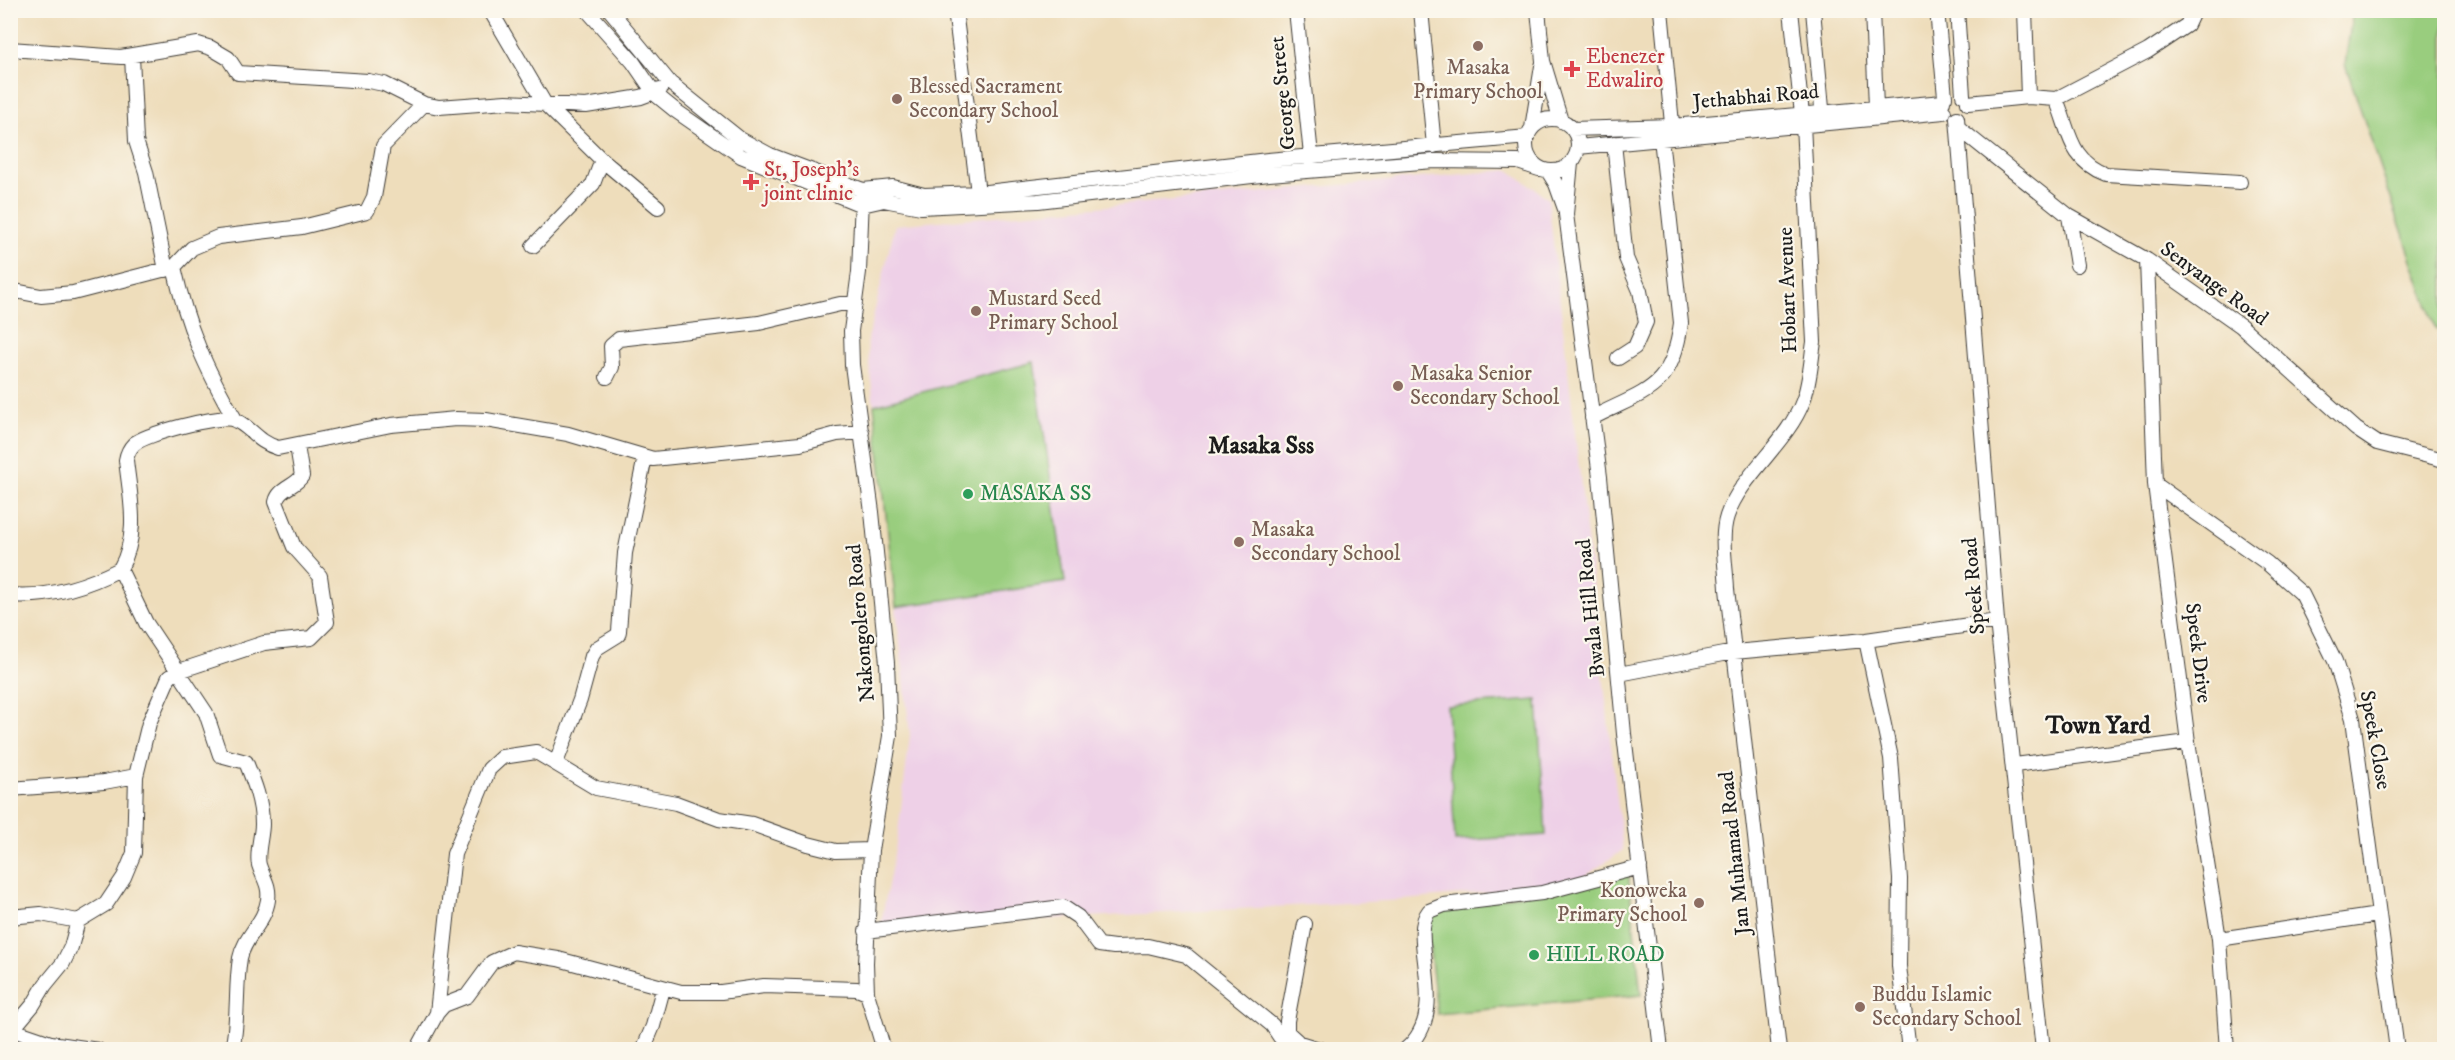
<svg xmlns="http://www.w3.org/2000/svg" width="2455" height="1060" font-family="'IM FELL DW Pica',serif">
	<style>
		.built { fill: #eed0e7 }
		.green { fill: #99cd7e; stroke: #5a744d; stroke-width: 1.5 }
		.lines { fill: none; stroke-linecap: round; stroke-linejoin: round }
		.minor-casing { stroke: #3c3934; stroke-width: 16 }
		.minor { stroke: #fff; stroke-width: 14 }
		.education-dot { fill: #8d6e63; stroke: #fbf7ec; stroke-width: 2 }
		.health-dot { fill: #e0444e; stroke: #fbf7ec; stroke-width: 2 }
		.leisure-dot { fill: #2e9e5b; stroke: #fbf7ec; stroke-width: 2 }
		.labels { text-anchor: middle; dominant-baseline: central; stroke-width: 4.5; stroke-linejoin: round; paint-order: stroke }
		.health-label { font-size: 21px; fill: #be3a42; stroke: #fbf7ec; text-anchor: start }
		.education-label { font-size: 21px; fill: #785e54; stroke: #fbf7ec; text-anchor: start }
		.street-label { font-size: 21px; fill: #1c1c1c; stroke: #fbf7ec }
		.leisure-label { font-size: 21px; fill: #27864d; stroke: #fbf7ec; text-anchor: start }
		.quarter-label { font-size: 24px; font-weight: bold; fill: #1c1c1c; stroke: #fbf7ec }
	</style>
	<rect width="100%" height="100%" fill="#fbf7ec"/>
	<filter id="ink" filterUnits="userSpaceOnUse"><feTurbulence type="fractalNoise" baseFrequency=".0167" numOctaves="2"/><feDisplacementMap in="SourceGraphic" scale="12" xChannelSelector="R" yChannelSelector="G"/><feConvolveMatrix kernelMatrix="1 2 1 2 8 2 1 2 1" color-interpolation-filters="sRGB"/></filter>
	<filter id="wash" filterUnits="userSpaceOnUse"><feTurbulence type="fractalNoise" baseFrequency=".008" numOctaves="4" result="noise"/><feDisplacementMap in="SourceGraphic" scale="24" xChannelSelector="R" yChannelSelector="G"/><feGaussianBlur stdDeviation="1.35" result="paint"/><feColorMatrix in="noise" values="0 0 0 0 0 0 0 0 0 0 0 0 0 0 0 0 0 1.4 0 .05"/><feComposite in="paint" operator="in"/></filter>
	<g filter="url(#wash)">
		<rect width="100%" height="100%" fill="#edb"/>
		<!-- built -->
		<path class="built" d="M1509,170l39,28 75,652 -39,27 -37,10 -143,13 -524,28 18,-95 12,-98 -43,-392 28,-118z"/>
		<!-- green -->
		<path class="green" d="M2353,11h91v314l-8,5 -91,-266z
			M1034,362l31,220 -169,25 -22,-202z
			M1537,700l9,135 -91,6 -8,-135z
			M1628,871l13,124 -204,19 -11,-99z"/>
	</g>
	<g filter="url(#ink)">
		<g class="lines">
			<defs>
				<path id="minor" d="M490,10l55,94 57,56 56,47
					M587,10l46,52 22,32 21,17 65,45 121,49 22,-5 37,7 117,-6 231,-27 165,-13 84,1 21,7
					M610,10l60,73 70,56 30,16 93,35 30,-3 31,8 54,-2 290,-33 260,-23
					M955,10l23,183
					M1296,10l16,155
					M1421,10l13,136
					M1538,10l5,51 18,60
					M1661,10l12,124
					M1813,10l10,109
					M1872,10l4,97
					M1937,10l8,87
					M1957,10l6,85
					M2025,10l3,87
					M10,49l111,8 77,-13 13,4 17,10 10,15 130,8 16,3 40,20 15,3 67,-5 80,4 55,-9 19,-7
					M132,56l4,85 10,31 20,98
					M2056,99c14,33 13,61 50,75l134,8
					M1968,103l60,-6 28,2 92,-48 39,-26 7,-15
					M1957,118l40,503 46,429
					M1526 145a26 26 0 1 1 52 0a26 26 0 1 1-52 0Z
					M1532,128l10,-62
					M1572,129l100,-3 271,-24
					M1960,129l109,87 78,44 94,66 115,103 21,14 67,17
					M1614,143l12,115 14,33 6,31 -11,25 -17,11
					M1578,147l366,-35
					M1571,163l-5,51 34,263 24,257 37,316
					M1548,171l8,13 9,25
					M862,198l-3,74 -8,59 1,34 20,147 15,151 3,73 -19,114 -5,113 1,30 17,57
					M2069,216l8,49
					M533,246l60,-62 9,-24
					M2147,260l8,224 33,258 31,197 8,111
					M174,267c13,60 31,100 62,154
					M10,290l31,6 32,-3 101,-26 18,-19 26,-11 84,-10 65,-16 7,-14 9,-51 41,-42
					M607,377l5,-10 -1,-21 8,-7 140,-16 81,-19h15
					M1592,418c54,-28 80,-27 89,-95l-20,-185
					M2155,484l112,79 35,31 33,67 18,58 44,331
					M120,569l26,54 60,90 14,42 26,7c8,20 16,40 16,62 0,12 -6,30 -3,41 4,13 11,20 9,35 -3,22 -24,37 -28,58 -5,31 -1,61 -8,92
					M10,595c38,3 77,-9 110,-26 20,-36 10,-71 6,-109 1,-6 4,-12 8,-16 11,-10 84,-29 98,-25 17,5 24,23 46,29l113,-23 65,-6 30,1 82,14 85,25 147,-15 37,-10 25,-2
					M1866,640l25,118 9,121 -1,87 10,84
					M1619,674l115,-22 132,-12 131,-19
					M556,763l24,-63 12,-44 5,-8 21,-13 1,-4 6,-78 20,-96
					M2015,765l173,-23
					M10,789l94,-7 32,-6
					M10,917l31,-3 37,7
					M866,931l197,-24 15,10 21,28 15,2 34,-1 38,9 86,70 8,12 42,13
					M2219,939l159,-24
					M437,1013l17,-159 35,-85 13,-12 34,-5 60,36 80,15 43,16 33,5 56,20 28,7 35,-1
					M10,1029l41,14 47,7
					M12,1030l21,-25 12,-20 18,-22 8,-16 7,-26 28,-17 18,-27 10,-24 2,-77 13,-53 20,-46 10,-6 85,-28 47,-5 16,-16 -7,-46 -26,-29 -18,-45c3,-14 19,-15 26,-26l-5,-30
					M1297,1041l-10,-9v-11l18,-97
					M417,1050l20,-37 7,-8 23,-9 25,-34 22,-10 44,7 123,33h40l43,-6 93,3 10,4
					M643,1050l10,-24 10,-37
					M1405,1050c48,-39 2,-112 24,-139l15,-6 98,-12 98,-26
					M1779,1050l-52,-461c-1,-23 -7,-52 0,-73 13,-40 61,-74 76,-115 7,-18 8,-40 11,-59l-11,-218 -12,-114"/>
			</defs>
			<!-- minor casing -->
			<use href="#minor" class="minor-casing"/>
			<!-- minor -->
			<use href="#minor" class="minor"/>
		</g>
	</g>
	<!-- markers -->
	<g class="education-dot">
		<circle cx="1478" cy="46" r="6"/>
		<circle cx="897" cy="99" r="6"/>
		<circle cx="976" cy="311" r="6"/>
		<circle cx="1398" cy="386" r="6"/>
		<circle cx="1239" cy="542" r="6"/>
		<circle cx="1699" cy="903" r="6"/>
		<circle cx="1860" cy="1007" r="6"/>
	</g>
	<g class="health-dot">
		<path d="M1569 60h6v6h6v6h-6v6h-6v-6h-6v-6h6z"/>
		<path d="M748 173h6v6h6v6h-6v6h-6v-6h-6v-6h6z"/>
	</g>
	<g class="leisure-dot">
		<circle cx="968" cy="494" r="6"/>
		<circle cx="1534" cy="955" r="6"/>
	</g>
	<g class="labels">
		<!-- health labels -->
		<g class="health-label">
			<text x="1586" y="57">Ebenezer<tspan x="1586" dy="24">Edwaliro</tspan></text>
			<text x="764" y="170">St, Joseph's<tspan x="764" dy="24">joint clinic</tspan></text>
		</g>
		<!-- education labels -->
		<g class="education-label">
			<text x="1478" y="68" text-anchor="middle">Masaka<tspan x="1478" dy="24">Primary School</tspan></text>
			<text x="909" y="87">Blessed Sacrament<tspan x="909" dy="24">Secondary School</tspan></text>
			<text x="988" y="299">Mustard Seed<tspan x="988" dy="24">Primary School</tspan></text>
			<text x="1410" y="374">Masaka Senior<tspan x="1410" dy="24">Secondary School</tspan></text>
			<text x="1251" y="530">Masaka<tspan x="1251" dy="24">Secondary School</tspan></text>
			<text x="1687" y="891" text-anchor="end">Konoweka<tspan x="1687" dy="24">Primary School</tspan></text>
			<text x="1872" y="995">Buddu Islamic<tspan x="1872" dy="24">Secondary School</tspan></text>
		</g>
		<!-- street labels -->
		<g class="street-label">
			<text transform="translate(1283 93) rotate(-96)">George Street</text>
			<text transform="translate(1756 97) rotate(-5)">Jethabhai Road</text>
			<text transform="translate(2214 284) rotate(36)">Senyange Road</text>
			<text transform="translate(1788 290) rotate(-92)">Hobart Avenue</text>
			<text transform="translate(1974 586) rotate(-95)">Speek Road</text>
			<text transform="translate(1591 608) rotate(-96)">Bwala Hill Road</text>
			<text transform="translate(861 623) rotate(-95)">Nakongolero Road</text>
			<text transform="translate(2198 653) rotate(83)">Speek Drive</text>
			<text transform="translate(2375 740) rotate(80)">Speek Close</text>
			<text transform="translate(1735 853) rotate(-96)">Jan Muhamad Road</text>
		</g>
		<!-- leisure labels -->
		<g class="leisure-label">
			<text x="980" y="494">MASAKA SS</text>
			<text x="1546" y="955">HILL ROAD</text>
		</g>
		<!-- quarter labels -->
		<g class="quarter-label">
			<text x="1261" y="446">Masaka Sss</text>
			<text x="2098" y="726">Town Yard</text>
		</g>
	</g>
	<!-- margin -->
	<rect width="2455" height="1060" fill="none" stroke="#fbf7ec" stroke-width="36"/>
</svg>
